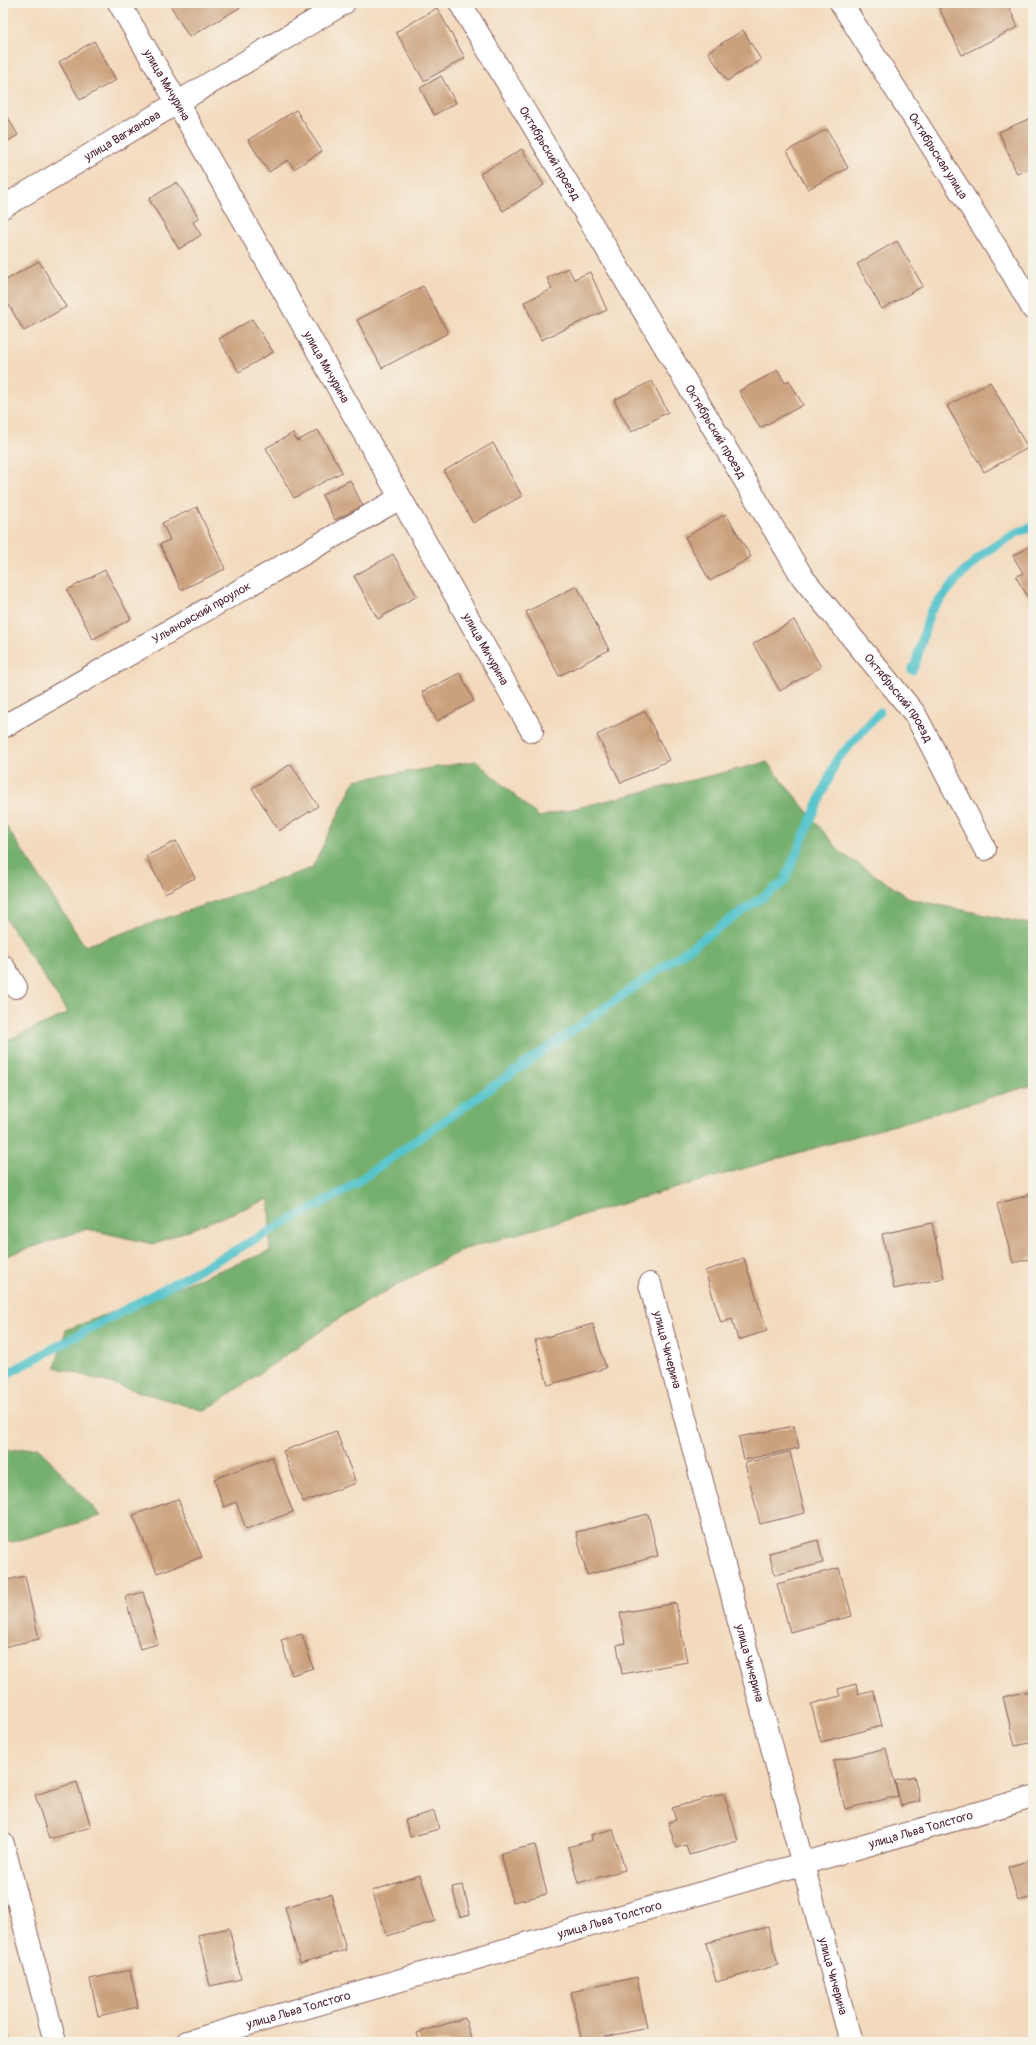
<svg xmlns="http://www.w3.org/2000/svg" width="1036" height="2045" viewBox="0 0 1036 2045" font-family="Pangolin,sans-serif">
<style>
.forest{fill:#76b06e;stroke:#60684c}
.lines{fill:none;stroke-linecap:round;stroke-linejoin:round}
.stream{stroke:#56c4cc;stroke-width:9}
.building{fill:#caa17d}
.minor-casing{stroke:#85605e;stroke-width:24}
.minor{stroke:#fff;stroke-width:22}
.labels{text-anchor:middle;stroke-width:3;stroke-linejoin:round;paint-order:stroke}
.street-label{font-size:12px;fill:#4a1f2b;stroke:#f7f3e8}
</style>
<rect width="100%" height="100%" fill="#f7f3e8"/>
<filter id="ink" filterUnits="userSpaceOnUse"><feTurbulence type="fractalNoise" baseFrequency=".025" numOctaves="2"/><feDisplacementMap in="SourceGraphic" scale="8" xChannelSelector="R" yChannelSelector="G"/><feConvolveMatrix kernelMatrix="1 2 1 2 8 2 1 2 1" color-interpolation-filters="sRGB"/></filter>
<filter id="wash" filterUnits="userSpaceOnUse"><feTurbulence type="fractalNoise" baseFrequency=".012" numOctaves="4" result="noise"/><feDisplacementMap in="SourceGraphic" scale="16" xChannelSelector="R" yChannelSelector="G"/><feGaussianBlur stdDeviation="0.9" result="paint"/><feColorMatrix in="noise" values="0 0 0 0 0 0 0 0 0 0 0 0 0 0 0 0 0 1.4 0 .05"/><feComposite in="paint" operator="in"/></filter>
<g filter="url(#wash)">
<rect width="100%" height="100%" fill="#f3dabd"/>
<g class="forest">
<polygon points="476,761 539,817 767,762 840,852 911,899 1033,925 1033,1085 462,1250 350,1311 205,1411 55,1367 66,1330 270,1251 269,1199 153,1244 87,1229 3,1257 3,1042 68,1013 3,915 3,827 6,826 85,946 312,868 355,780"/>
<polygon points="38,1447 101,1516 13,1542 3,1539 3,1451"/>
</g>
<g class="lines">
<g class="stream">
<polyline points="912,670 915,665 930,612 959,577 985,552 1018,532 1033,527"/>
<polyline points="3,1376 344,1191 784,882 837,759 880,712"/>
</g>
</g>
<g id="blocks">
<g class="building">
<polygon points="169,3 238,3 241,7 189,37"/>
<polygon points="949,3 1007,3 1018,27 962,55 939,8"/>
<polygon points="437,8 465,58 424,81 396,32"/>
<polygon points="743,30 761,60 727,81 708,52"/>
<polygon points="94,41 116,80 80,100 59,62"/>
<polygon points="441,76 456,103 434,115 420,88"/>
<polygon points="3,109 18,135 3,144"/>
<polygon points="296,110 322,151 294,169 288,160 269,172 248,140"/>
<polygon points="1033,117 1033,167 1017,174 999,132"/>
<polygon points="827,129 848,168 808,189 787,151"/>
<polygon points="522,149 544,185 503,211 480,174"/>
<polygon points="177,182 199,218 193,222 201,235 179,249 149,199"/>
<polygon points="897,241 923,286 882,309 857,264"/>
<polygon points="39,261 66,307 24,331 3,295 3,282"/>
<polygon points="568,268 574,279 590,272 607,310 541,340 524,302 552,289 547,278"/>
<polygon points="423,286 448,333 382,368 357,320"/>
<polygon points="252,319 273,352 239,372 219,339"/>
<polygon points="778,370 785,383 789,380 803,405 760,428 739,391"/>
<polygon points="652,381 668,412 631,432 614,400"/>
<polygon points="990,382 1028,448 984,472 947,406"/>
<polygon points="318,430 342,472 294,498 266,448 293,433 297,441"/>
<polygon points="493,443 522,496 473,523 444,471"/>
<polygon points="350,480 363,506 335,520 322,495"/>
<polygon points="197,507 225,569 181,590 160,544 170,540 162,523"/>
<polygon points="726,514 751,557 710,581 685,537"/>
<polygon points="1033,545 1033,606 1016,577 1023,573 1013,556"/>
<polygon points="393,554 417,596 378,619 354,576"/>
<polygon points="105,570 131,619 93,639 67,590"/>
<polygon points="577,586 609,650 559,676 526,612"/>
<polygon points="794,620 821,667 780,691 753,644"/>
<polygon points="460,673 474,701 437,721 422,692"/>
<polygon points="645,711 669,760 621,783 597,735"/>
<polygon points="291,764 318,806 279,831 252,788"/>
<polygon points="176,841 195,878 165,893 146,856"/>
<polygon points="1033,1194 1033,1258 1013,1263 997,1204"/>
<polygon points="932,1223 944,1278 894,1289 882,1234"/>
<polygon points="744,1258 767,1331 738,1340 732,1319 721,1323 705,1271"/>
<polygon points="593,1324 606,1368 548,1385 535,1340"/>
<polygon points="794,1426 799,1448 744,1460 739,1437"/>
<polygon points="336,1431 356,1483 303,1502 283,1451"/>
<polygon points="790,1452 805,1513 760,1524 745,1463"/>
<polygon points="272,1457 293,1512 246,1529 236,1502 224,1507 214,1479"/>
<polygon points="178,1499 202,1557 157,1573 133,1515"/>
<polygon points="648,1514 658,1556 587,1575 576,1532"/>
<polygon points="818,1540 823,1563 775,1575 769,1553"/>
<polygon points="839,1568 852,1616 790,1632 777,1584"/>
<polygon points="25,1576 39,1639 3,1647 3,1581"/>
<polygon points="143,1592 158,1644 140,1649 125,1597"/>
<polygon points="676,1603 687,1662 622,1674 617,1645 625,1643 620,1613"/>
<polygon points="302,1634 313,1668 292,1675 281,1640"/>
<polygon points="856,1684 858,1694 873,1690 882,1726 821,1742 811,1704 840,1696 838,1689"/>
<polygon points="1033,1690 1033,1742 1015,1746 1003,1697"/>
<polygon points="886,1748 898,1796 845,1809 833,1761"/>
<polygon points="914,1776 920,1801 901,1806 895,1781"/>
<polygon points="77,1782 91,1827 49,1839 35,1795"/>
<polygon points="724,1793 738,1841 689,1855 686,1845 676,1848 668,1822 676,1820 672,1808"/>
<polygon points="434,1811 439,1829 410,1837 405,1820"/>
<polygon points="613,1829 625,1870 578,1883 568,1847 592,1840 591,1835"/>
<polygon points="535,1845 547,1894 513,1902 501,1853"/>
<polygon points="1033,1859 1033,1897 1018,1901 1008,1867"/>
<polygon points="420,1875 435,1921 387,1936 372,1891"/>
<polygon points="463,1885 470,1914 460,1917 452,1887"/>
<polygon points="331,1894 346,1950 300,1963 285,1907"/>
<polygon points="768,1927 778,1965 716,1982 706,1943"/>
<polygon points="229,1928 241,1979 210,1986 198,1935"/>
<polygon points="130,1970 138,2007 98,2016 90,1979"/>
<polygon points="637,1977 647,2028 582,2042 571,1992"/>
<polygon points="465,2018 472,2042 420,2042 417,2033"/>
<polygon points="3,2025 4,2025 8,2042 3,2042"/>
</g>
</g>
</g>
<g filter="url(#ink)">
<use href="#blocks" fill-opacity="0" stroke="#85605e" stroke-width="1"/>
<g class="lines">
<defs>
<g id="minor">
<path id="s1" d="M119 3 177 102 532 731"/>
<path id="s2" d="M460 3 803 578 915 714 985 849"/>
<path id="s3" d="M841 3 1013 274 1033 309"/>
<path id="s4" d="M3 207 344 3"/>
<path id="s5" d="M3 727 400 498"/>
<polyline points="3,966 16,987"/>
<path id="s6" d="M650 1284 803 1865 851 2042"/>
<polyline points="3,1844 55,2042"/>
<path id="s7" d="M187 2042 1033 1797"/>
</g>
</defs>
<use href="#minor" class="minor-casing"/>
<use href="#minor" class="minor"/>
</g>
</g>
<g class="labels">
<g class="street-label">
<text dy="4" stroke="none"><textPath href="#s1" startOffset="95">улица Мичурина</textPath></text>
<text dy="4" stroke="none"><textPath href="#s4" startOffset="139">улица Вагжанова</textPath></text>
<text dy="4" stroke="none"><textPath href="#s2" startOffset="175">Октябрьский проезд</textPath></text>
<text dy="4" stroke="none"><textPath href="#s3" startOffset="181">Октябрьская улица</textPath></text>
<text dy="4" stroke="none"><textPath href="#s1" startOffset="419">улица Мичурина</textPath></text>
<text dy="4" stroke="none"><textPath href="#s2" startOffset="499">Октябрьский проезд</textPath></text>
<text dy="4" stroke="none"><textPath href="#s5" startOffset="229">Ульяновский проулок</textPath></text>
<text dy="4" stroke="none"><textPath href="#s1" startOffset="743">улица Мичурина</textPath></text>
<text dy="4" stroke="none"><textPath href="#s2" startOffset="823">Октябрьский проезд</textPath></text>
<text dy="4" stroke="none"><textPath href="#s6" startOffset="68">улица Чичерина</textPath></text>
<text dy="4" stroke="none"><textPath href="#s6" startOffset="392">улица Чичерина</textPath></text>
<text dy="4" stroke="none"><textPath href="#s7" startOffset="764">улица Льва Толстого</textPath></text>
<text dy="4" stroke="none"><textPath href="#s7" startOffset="440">улица Льва Толстого</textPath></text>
<text dy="4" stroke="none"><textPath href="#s6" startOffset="716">улица Чичерина</textPath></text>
<text dy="4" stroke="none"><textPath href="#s7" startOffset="116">улица Льва Толстого</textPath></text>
</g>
</g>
<rect width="1036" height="2045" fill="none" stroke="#f7f3e8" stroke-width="16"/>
</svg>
